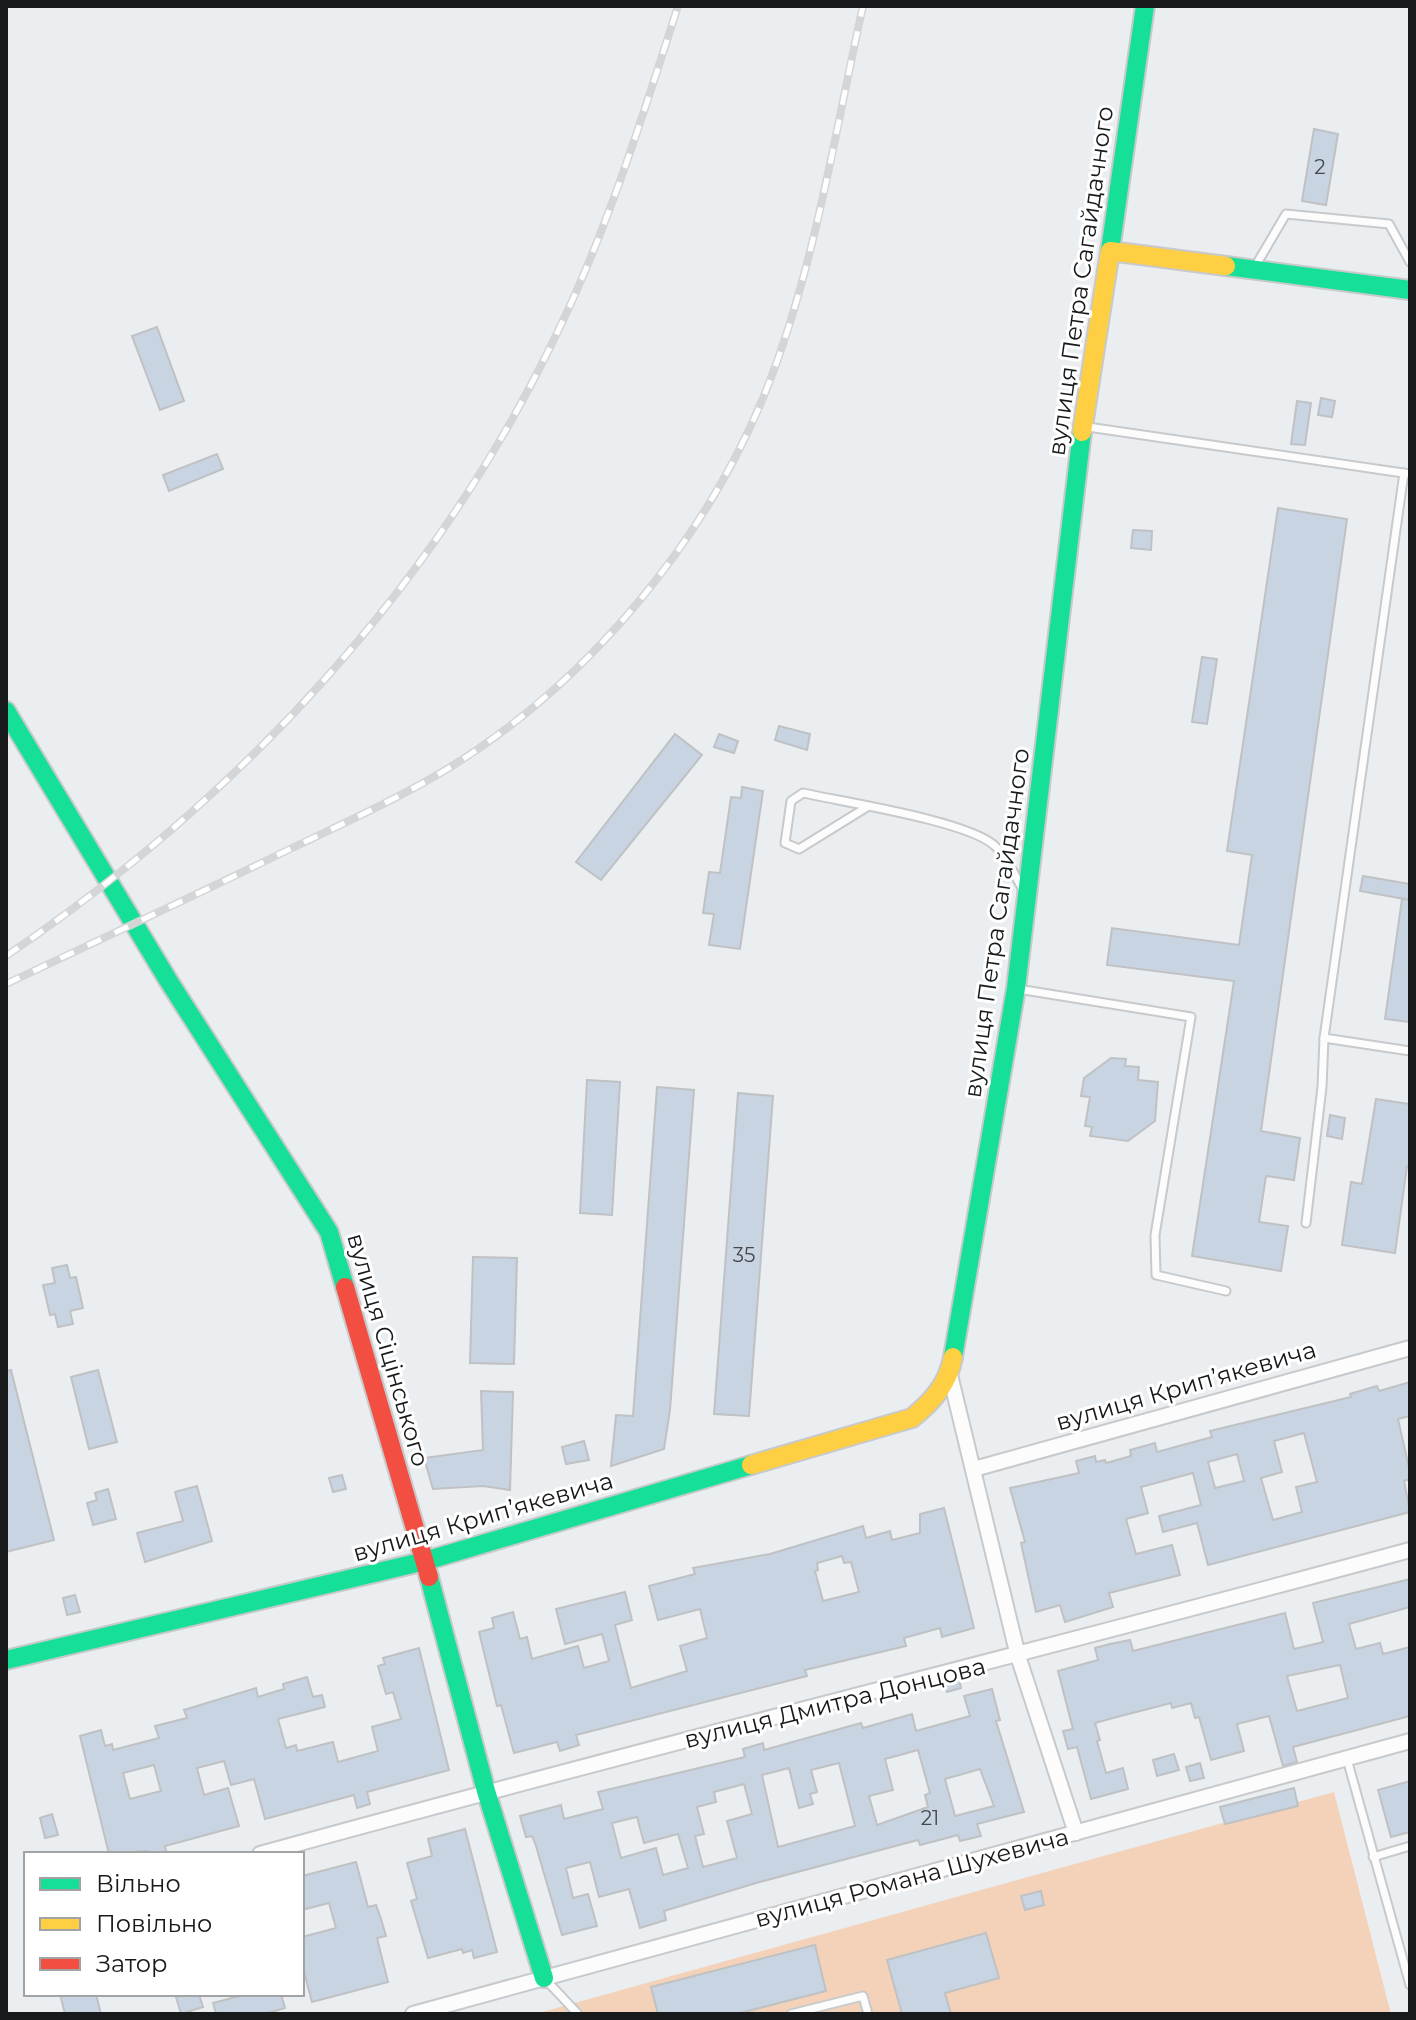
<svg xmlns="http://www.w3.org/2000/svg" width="1416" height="2020" viewBox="0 0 1416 2020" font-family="Montserrat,sans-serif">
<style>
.green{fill:#f4d2ba}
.building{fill:#c9d4e2;stroke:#bfc1c3;stroke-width:2;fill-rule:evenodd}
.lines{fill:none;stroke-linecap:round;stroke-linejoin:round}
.lane-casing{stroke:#c7c9cb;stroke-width:11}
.street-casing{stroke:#c7c9cb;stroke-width:18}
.fast-casing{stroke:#c7c9cb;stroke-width:22}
.slow-casing{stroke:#c7c9cb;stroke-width:22}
.jam-casing{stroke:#c7c9cb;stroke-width:22}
.lane{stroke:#fcfcfd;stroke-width:7}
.street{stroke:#fcfcfd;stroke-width:14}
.fast{stroke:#16e098;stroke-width:18}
.slow{stroke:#ffcf43;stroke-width:18}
.jam{stroke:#f24e42;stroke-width:18}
.rail-casing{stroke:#d4d5d6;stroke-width:8}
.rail{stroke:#fff;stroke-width:5;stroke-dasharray:15;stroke-linecap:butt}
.labels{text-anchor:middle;stroke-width:6;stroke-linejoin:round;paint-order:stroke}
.number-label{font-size:20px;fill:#44484d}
.street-label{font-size:24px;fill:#17191b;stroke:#fff}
</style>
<rect width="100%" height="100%" fill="#ebeef1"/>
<polygon class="green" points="1334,1792 1391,2014 535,2014"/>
<g class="building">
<polygon points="1314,129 1338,134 1326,205 1302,201"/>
<polygon points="157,327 184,401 160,410 132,336"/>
<polygon points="1321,398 1335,401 1332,417 1318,415"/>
<polygon points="1297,401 1311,403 1305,445 1291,444"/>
<polygon points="217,454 223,469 169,491 163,475"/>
<polygon points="1278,508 1347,519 1261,1131 1300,1138 1294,1180 1266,1176 1259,1222 1288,1226 1281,1271 1192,1256 1234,981 1107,965 1112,928 1239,945 1252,855 1227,851"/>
<polygon points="1133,530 1152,531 1151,550 1131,548"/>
<polygon points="1202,657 1217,659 1207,724 1192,722"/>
<polygon points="779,726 810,734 807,750 775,740"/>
<polygon points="675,734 702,755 601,880 576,862"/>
<polygon points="719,734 738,741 734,753 714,747"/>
<polygon points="742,787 763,791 740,949 709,945 714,914 703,913 709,872 720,873 731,797 741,798"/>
<polygon points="1363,876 1410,884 1410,900 1360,891"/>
<polygon points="1402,899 1410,900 1410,1022 1385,1019"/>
<polygon points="1111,1058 1126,1059 1125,1066 1139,1067 1138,1080 1158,1082 1155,1121 1128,1141 1090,1136 1092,1127 1085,1126 1090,1097 1081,1096 1084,1078"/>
<polygon points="587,1080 620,1082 612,1215 580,1213"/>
<polygon points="657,1087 694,1090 670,1410 664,1449 611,1466 616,1415 633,1416"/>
<polygon points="738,1093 773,1096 749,1416 714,1414"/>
<polygon points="1376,1099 1410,1104 1410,1167 1407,1166 1395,1253 1342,1245 1351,1182 1362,1184"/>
<polygon points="1330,1115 1345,1118 1342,1139 1327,1136"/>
<polygon points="473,1257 517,1258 514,1364 470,1363"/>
<polygon points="67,1265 70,1278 76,1277 83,1308 70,1311 73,1324 58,1327 55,1314 50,1315 43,1285 55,1283 52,1268"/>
<polygon points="11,1370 54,1540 6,1552 6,1371"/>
<polygon points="98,1370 117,1442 89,1449 71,1377"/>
<path d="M1410 1382V1416L1398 1419 1410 1472V1479L1404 1481 1410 1512 1208 1565 1197 1523 1163 1532 1159 1516 1201 1505 1193 1473 1141 1487 1148 1513 1126 1519 1136 1554 1172 1545 1180 1575 1109 1593 1113 1607 1065 1622 1060 1605 1036 1612 1021 1543 1025 1542 1010 1488 1079 1473 1076 1461 1095 1456 1096 1462 1105 1460 1106 1463 1131 1456 1130 1450 1155 1443 1157 1452 1212 1437 1210 1431 1351 1397 1350 1394 1377 1386 1379 1391ZM1304 1433 1317 1482 1296 1487 1302 1512 1273 1520 1261 1478 1282 1472 1274 1441ZM1237 1454 1244 1481 1215 1488 1208 1462Z"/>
<polygon points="481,1391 513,1392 510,1490 483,1486 433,1489 424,1458 483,1450"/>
<polygon points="584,1441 589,1460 566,1464 562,1447"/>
<polygon points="342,1475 346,1489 333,1492 329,1478"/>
<polygon points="197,1486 212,1541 145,1562 137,1533 183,1521 175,1492"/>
<polygon points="108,1489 116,1519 93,1525 87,1503 97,1500 95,1493"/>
<path d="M944 1508 974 1628 942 1637 940 1628 904 1638 906 1646 805 1670 807 1676 576 1735 579 1745 560 1751 557 1742 514 1753 501 1705 497 1706 479 1632 494 1628 492 1618 513 1612 520 1639 527 1637 532 1659 578 1646 584 1668 609 1661 602 1634 565 1644 556 1609 625 1592 632 1620 615 1625 631 1688 687 1671 680 1646 707 1638 700 1609 658 1620 649 1586 695 1574 693 1568 770 1554 863 1526 866 1538 890 1531 892 1540 920 1533V1514ZM842 1556 844 1563 851 1562 859 1592 823 1601 815 1571 818 1570 817 1563Z"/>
<path d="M1410 1579V1607L1349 1624 1356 1649 1380 1643 1383 1654 1410 1647V1716L1293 1747 1297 1762 1283 1766 1269 1716 1237 1724 1244 1751 1211 1760 1199 1717 1195 1718 1191 1703 1172 1708 1171 1703 1113 1718 1095 1723 1100 1740 1097 1741 1106 1773 1123 1768 1128 1789 1091 1799 1077 1747 1068 1749 1063 1731 1073 1729 1058 1671 1098 1660 1095 1648 1110 1644 1130 1640 1133 1651 1285 1613 1294 1649 1323 1642 1313 1603ZM1340 1665 1348 1698 1297 1711 1287 1676Z"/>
<polygon points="75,1595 80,1612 67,1615 63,1598"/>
<path d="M419 1648 449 1770 367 1792 370 1804 357 1808 354 1795 265 1819 254 1779 231 1785 224 1761 197 1768 204 1795 228 1788 239 1826 165 1846 167 1854H148L147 1851 109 1854 80 1736 101 1730 105 1746 112 1744 113 1750 159 1738 155 1726 187 1718 184 1710 256 1688 258 1697 284 1689 283 1684 307 1677 313 1697 322 1695 325 1707 278 1719 286 1748 296 1745 297 1751 333 1742 338 1762 378 1751 372 1727 401 1719 393 1692 386 1694 378 1666 385 1664 383 1658ZM154 1765 161 1791 130 1799 123 1773Z"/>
<polygon points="959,1679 961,1688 947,1692 945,1683"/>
<path d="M992 1689 1000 1720 996 1721 1024 1812 977 1824 981 1836 960 1841 958 1835 920 1845 918 1840 756 1883 664 1911 666 1920 640 1928 629 1889 599 1897 590 1862 566 1868 573 1898 588 1894 597 1926 562 1935 536 1846 532 1836 526 1837 520 1816 561 1805 564 1819 603 1809 598 1792 745 1757 743 1749 763 1743 764 1750 861 1723 863 1728 912 1714 916 1731 970 1716 964 1696ZM918 1750 930 1793 925 1795 928 1807 877 1825 869 1796 893 1790 885 1759ZM839 1763 855 1826 778 1847 762 1775 789 1768 799 1808 813 1804 810 1794 817 1792 811 1770ZM980 1769 994 1806 955 1816 945 1779ZM744 1784 752 1814 727 1821 737 1858 703 1867 695 1836 704 1834 697 1807 716 1802 714 1792ZM637 1817 644 1843 678 1834 688 1868 663 1875 656 1848 621 1858 612 1823Z"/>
<polygon points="1174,1754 1179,1770 1157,1776 1153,1760"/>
<polygon points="1200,1763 1204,1778 1190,1781 1186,1767"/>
<polygon points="1410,1781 1410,1832 1391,1837 1378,1790"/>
<polygon points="1294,1788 1298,1806 1225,1824 1220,1807"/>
<polygon points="52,1814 58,1835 45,1838 40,1818"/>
<polygon points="465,1829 497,1952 474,1958 472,1950 463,1953 462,1949 428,1958 411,1901 417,1899 407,1863 432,1856 428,1839"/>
<polygon points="356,1862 368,1907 376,1905 381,1919 386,1936 377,1938 388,1982 312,2002 302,1964 302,1937 336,1928 329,1903 302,1910 302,1876"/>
<polygon points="1041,1891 1044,1905 1025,1910 1021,1896"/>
<polygon points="986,1933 999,1978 945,1993 951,2014 902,2014 887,1960"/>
<polygon points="815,1945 826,1991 736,2014 658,2014 651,1987"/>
<polygon points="60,1994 96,1994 101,2014 65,2014"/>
<polygon points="188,1994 199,1994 203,2007 181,2014 176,1997"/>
<polygon points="247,1994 281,1994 285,2008 264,2014 216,2014 213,2003"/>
</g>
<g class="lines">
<defs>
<g id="lane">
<polyline points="1256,265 1286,214 1389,224 1410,262"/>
<polyline points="1088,427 1410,474"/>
<path d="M867 807 799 849 785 843 791 801 803 793C843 802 969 821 995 846 1007 857 1014 874 1022 888"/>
<polyline points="1018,989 1191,1017 1155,1235 1156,1275 1226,1291"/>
<polyline points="1324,1038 1410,1051"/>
<polyline points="1306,1223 1322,1087 1324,1038 1404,473"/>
<polyline points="1347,1759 1410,1985"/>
<polyline points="1373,1857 1410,1846"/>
<polyline points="546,1980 578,2014"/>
<polyline points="791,2014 863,1996 868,2014"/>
</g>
<g id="street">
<polyline points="950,1375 1018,1656 1076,1833"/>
<polyline points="974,1469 1410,1348"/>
<path d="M260 1854C642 1748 1027 1654 1410 1550"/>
<polyline points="413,2014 1410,1741"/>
</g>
<g id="fast">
<polyline points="1110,251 1145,6"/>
<polyline points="1226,266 1410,290"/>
<polyline points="6,711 168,980 329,1232 345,1287"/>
<polyline points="953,1357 1016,988 1082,432"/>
<polyline points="429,1577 486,1791 544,1978"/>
<polyline points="6,1660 425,1561 751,1465"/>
</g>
<g id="slow">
<polyline points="1082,432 1110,251 1226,266"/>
<path d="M751 1465 912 1418C933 1401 948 1384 953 1357"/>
</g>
<polyline id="jam" points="345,1287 429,1577"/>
</defs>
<use href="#lane" class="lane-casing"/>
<use href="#street" class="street-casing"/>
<use href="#fast" class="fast-casing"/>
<use href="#slow" class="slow-casing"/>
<use href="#jam" class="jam-casing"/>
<use href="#lane" class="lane"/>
<use href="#street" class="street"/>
<use href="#fast" class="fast"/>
<use href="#slow" class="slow"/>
<use href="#jam" class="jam"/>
<defs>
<g id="rail">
<path d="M6 956C241 797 437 586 559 329 609 225 643 115 678 6"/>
<path d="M6 984C101 939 196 895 290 849 344 823 400 798 452 766 587 682 702 545 763 398 814 274 834 136 863 6"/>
</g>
</defs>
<use href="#rail" class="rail-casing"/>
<use href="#rail" class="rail"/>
</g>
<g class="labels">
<g class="number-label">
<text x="1320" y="174">2</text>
<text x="744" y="1262">35</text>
<text x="930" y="1825">21</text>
</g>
<g class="street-label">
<text transform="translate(1081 281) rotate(-82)" y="8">вулиця Петра Сагайдачного</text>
<text transform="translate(997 923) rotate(-82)" y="8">вулиця Петра Сагайдачного</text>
<text transform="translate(388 1350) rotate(74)" y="8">вулиця Сіцінського</text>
<text transform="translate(1186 1386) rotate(-16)" y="8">вулиця Крипʼякевича</text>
<text transform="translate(483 1517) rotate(-16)" y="8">вулиця Крипʼякевича</text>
<text transform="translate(835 1703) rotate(-14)" y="8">вулиця Дмитра Донцова</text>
<text transform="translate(912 1878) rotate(-15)" y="8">вулиця Романа Шухевича</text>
</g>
</g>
<rect width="1416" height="2020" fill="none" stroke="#17191b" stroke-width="16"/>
<rect x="24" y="1852" width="280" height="144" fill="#ffffff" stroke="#a2a3a4" stroke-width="2"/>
<rect x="40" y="1878" width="40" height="12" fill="#16e098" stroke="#a2a3a4" stroke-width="2"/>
<text x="96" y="1892" font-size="24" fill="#17191b">Вільно</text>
<rect x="40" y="1918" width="40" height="12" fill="#ffcf43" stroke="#a2a3a4" stroke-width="2"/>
<text x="96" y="1932" font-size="24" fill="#17191b">Повільно</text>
<rect x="40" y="1958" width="40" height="12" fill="#f24e42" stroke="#a2a3a4" stroke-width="2"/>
<text x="96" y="1972" font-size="24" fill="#17191b">Затор</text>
</svg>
